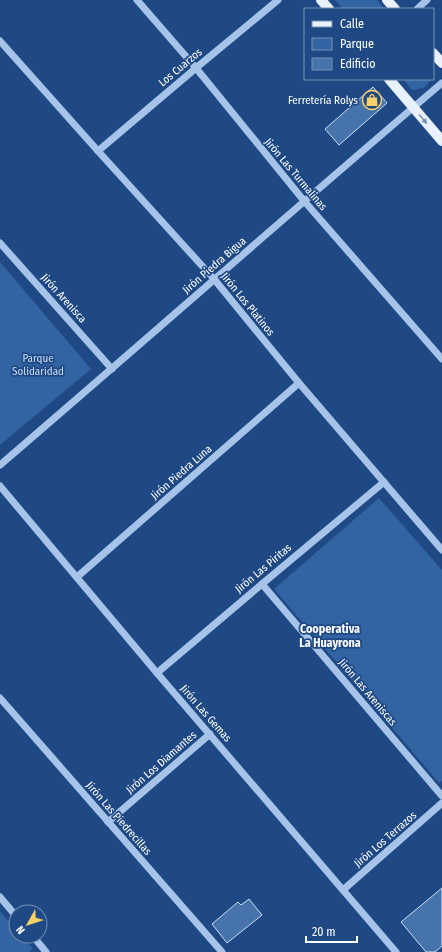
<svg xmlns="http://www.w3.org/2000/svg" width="442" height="952" viewBox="0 0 442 952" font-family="'Fira Sans Condensed',sans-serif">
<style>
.green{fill:#3263a2}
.building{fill:#4773ad;stroke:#cbdef7}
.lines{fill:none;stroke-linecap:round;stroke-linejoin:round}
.minor{stroke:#a6c4ea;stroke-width:7}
.major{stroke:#eaf1fe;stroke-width:10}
.oneway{fill:#7a95bb}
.labels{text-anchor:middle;stroke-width:3.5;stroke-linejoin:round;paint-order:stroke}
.street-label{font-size:11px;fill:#fff;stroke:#1f4984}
.poi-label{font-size:11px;fill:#fff;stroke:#1f4984;text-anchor:end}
.park-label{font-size:11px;fill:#cbdef7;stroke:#1f4984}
.neighbourhood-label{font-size:12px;font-weight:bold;fill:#fff;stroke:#1f4984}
</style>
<rect width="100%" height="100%" fill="#1f4984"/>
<g class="green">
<polygon points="335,0 377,0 385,9 343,9"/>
<polygon points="403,79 432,79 424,88 412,90"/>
<polygon points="0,262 91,369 0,445"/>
<polygon points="379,498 442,570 442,781 439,783 274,589"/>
<polygon points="0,911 16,930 16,936 21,936 33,949 29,952 0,952"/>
</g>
<g class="building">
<polygon points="373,87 387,103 339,145 325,129"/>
<polygon points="442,888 442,946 435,952 426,952 401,922"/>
<polygon points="249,899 262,915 227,943 212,924 238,902 241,905"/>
</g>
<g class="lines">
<g class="minor">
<polyline points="137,0 196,68 305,202 442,359"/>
<polyline points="417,9 427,0"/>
<polyline points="0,41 98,151 214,279 299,383 442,550"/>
<polyline points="98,151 196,68 278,0"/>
<polyline points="0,243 112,369"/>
<path d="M0 465C148 338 294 209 442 83"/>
<polyline points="0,486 157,673 396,952"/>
<polyline points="77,577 299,383"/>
<polyline points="262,584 442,796"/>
<polyline points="157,673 262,584 384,482"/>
<polyline points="0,698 222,952"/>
<polyline points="108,822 210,734"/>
<polyline points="343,890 442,803"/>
<polyline points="0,897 16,916"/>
<polyline points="33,936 46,952"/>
</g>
<g class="major">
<polyline points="321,0 329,9"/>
<polyline points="387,0 395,9"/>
<polyline points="433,53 442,63"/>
<polyline points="389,79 442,141"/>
</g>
</g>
<defs><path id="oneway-solid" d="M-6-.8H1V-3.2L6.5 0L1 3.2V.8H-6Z"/></defs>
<use class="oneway" href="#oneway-solid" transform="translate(423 119) rotate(49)"/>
<defs>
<symbol id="shop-ring" viewBox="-11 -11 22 22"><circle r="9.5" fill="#1f4984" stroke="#f8d066" stroke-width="1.5"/><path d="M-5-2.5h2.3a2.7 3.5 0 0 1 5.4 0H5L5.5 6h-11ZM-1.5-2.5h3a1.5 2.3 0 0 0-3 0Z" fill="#f8d066"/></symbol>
</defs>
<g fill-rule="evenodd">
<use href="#shop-ring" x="361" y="89" width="22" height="22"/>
</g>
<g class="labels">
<g class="street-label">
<text transform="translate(180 67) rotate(-40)" y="4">Los Cuarzos</text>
<text transform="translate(296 174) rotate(50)" y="4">Jirón Las Turmalinas</text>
<text transform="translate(214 265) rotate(-41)" y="4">Jirón Piedra Bigua</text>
<text transform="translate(64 298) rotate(48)" y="4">Jirón Arenisca</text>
<text transform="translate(248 304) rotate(51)" y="4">Jirón Los Platinos</text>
<text transform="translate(181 472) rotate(-41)" y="4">Jirón Piedra Luna</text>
<text transform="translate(263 568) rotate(-40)" y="4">Jirón Las Piritas</text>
<text transform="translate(368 692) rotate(50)" y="4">Jirón Las Areniscas</text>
<text transform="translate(206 713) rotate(49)" y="4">Jirón Las Gemas</text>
<text transform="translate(161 762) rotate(-41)" y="4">Jirón Los Diamantes</text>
<text transform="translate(119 818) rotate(49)" y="4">Jirón Las Piedrecillas</text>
<text transform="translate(385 839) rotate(-41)" y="4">Jirón Los Terrazos</text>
</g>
<g class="poi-label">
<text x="358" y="104">Ferretería Rolys</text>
</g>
<g class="park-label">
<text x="38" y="362">Parque<tspan x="38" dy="13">Solidaridad</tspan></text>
</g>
<g class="neighbourhood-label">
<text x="330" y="633">Cooperativa<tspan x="330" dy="14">La Huayrona</tspan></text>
</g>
</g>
<rect x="304" y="8" width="130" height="72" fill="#1f4984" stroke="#7992b5"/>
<rect x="312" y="21" width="20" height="6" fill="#eaf1fe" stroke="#7992b5"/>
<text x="340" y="28" font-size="12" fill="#ffffff">Calle</text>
<rect x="312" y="38" width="20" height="12" fill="#3263a2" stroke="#7992b5"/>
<text x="340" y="48" font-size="12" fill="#ffffff">Parque</text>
<rect x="312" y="58" width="20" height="12" fill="#4773ad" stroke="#7992b5"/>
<text x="340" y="68" font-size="12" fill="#ffffff">Edificio</text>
<g transform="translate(28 924) rotate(231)"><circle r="19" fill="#1f4984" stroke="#7992b5"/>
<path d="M0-3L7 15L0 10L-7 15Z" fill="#f8d066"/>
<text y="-6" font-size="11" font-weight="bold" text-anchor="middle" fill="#ffffff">N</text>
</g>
<path d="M306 936v6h51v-6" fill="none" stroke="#ffffff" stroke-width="2"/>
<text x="312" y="936" font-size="12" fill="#ffffff" stroke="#1f4984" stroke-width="3" paint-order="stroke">20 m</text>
</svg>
